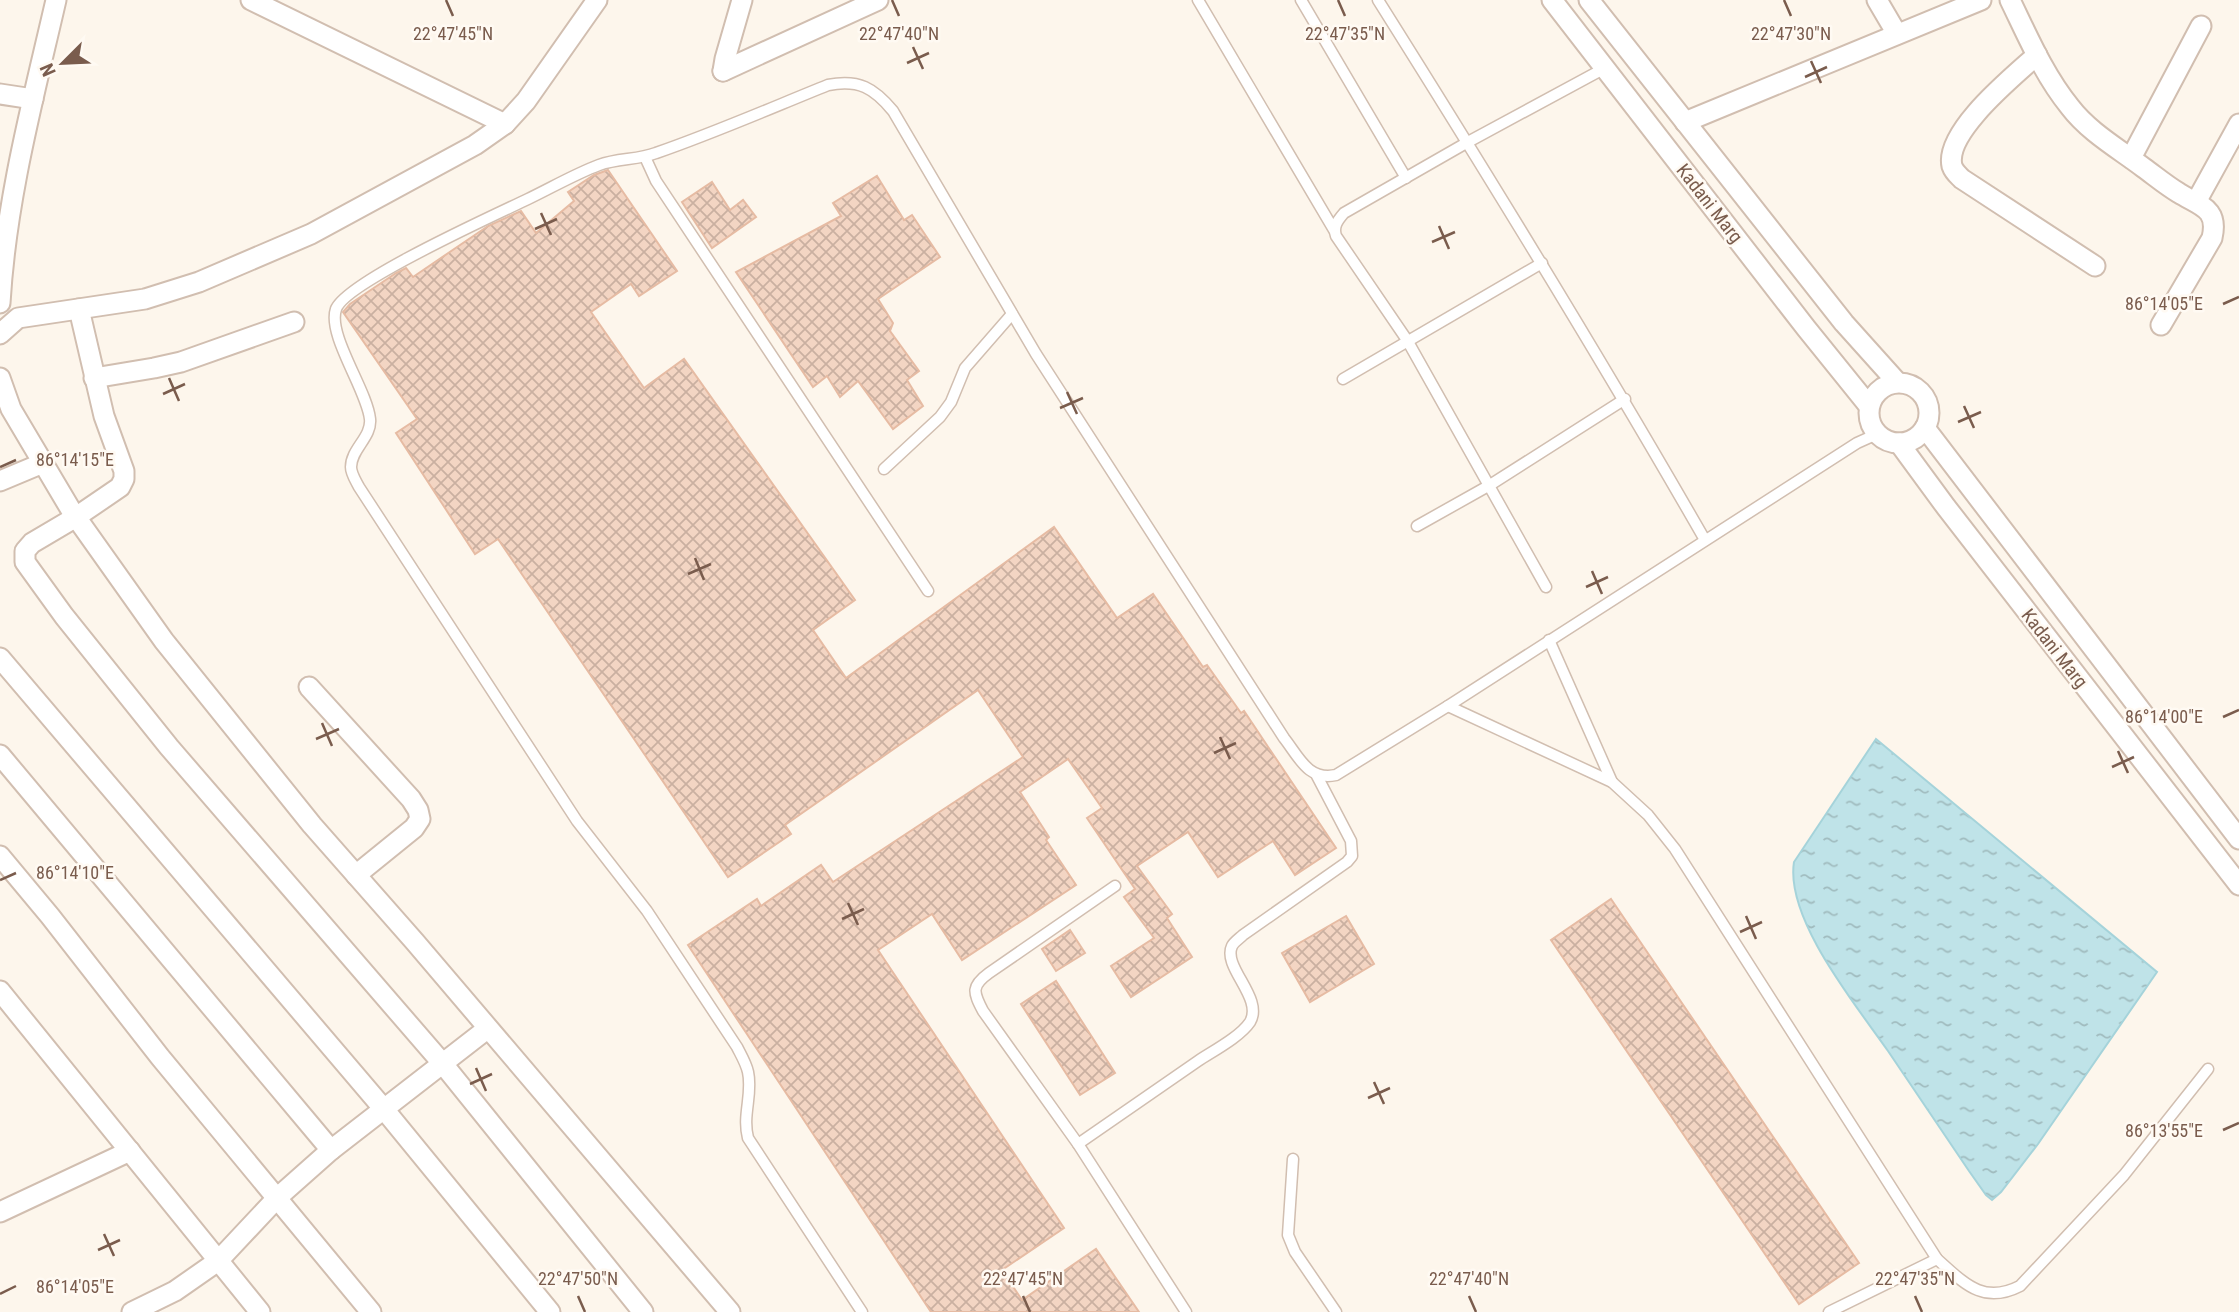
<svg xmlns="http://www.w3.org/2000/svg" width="2239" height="1312" viewBox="0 0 2239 1312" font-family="'Roboto Condensed',sans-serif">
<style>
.water{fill:url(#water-ripples);stroke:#a5d3da;stroke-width:2}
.building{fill:url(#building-cross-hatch);stroke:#e6bba3;stroke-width:2}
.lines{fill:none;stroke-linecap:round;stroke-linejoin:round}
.service-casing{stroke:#d1beb0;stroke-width:13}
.minor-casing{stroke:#d1beb0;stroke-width:23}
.service{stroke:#fff;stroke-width:10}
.minor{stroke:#fff;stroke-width:19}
.ticks{fill:none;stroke:#7a5c4d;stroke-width:2.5}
.labels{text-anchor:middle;stroke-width:5;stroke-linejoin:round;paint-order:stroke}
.street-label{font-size:19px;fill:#7a5c4d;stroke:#fffaf3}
.ticks-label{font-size:18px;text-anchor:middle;fill:#7a5c4d;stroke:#fffaf3;stroke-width:5;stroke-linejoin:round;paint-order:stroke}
</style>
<defs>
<pattern id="water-ripples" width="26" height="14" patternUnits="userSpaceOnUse" patternTransform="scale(1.75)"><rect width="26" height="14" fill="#bfe3e8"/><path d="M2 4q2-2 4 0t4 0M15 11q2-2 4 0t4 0" fill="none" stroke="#a0bbbe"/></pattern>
<pattern id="building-cross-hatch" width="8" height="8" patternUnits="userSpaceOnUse" patternTransform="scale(1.75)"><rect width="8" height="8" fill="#f3d5c3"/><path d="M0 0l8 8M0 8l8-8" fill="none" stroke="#cab0a1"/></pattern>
</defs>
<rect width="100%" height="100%" fill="#fdf6ec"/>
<path class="water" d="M1876 739 2157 972 2038 1144 2001 1192 1992 1200 1986 1195 1969 1171C1942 1131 1915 1091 1888 1051 1856 1005 1785 919 1794 862Z"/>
<g class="building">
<polygon points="608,170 677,271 639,296 631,284 591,312 644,388 684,359 855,600 813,630 846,678 1054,527 1117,618 1153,594 1203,667 1207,665 1241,713 1244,711 1336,848 1295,875 1273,841 1218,877 1188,832 1137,866 1172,914 1167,918 1192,957 1131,997 1111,966 1154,938 1124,897 1135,889 1087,818 1102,808 1068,759 1020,792 1049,837 1046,840 1076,885 962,960 932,914 878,950 1064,1228 1002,1270 1022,1300 1096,1249 1139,1312 931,1312 688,945 757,899 761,906 821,865 833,882 1023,757 978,690 785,825 791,834 728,877 498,539 475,554 396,433 417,419 343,312 350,304 396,273 406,268 413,277 488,226 521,211 536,233 574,201 568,192 594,175"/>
<polygon points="877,176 904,220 912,215 940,257 878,299 893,323 890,331 919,371 907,380 923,406 893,429 858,381 840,397 827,376 813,387 736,272 841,216 833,203"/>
<polygon points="712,182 730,210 743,200 756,217 712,248 682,202"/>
<polygon points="1611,899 1859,1263 1799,1304 1551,940"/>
<polygon points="1346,916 1374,964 1310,1002 1282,953"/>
<polygon points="1070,930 1085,953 1056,971 1042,949"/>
<polygon points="1056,981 1115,1073 1080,1095 1021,1004"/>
</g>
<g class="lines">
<defs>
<g id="service">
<polyline points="1198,0 1334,230"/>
<polyline points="1301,0 1406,178"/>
<path d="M1378 0C1490 178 1600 357 1705 540"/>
<polyline points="645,157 656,181 928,591"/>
<polyline points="1343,379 1542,263"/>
<polyline points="884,469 940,417 951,402 965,368 1012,314"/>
<polyline points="1417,526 1490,485 1625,399"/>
<path d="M1546 587 1407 340 1336 236C1333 227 1337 221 1344 213L1468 142 1605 68"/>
<polyline points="1549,640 1612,782"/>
<path d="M1448 706 1612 782 1648 815 1675 849 1937 1259C1964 1283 1983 1305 2020 1286L2124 1175 2208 1069"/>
<path d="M1115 886 989 973C971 986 973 992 983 1011L1078 1144 1186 1312"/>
<path d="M1078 1144C1118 1116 1158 1089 1198 1061 1213 1051 1240 1037 1250 1022 1264 998 1222 967 1232 946 1234 942 1240 938 1243 935L1347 862 1352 856 1351 841 1317 776"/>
<polyline points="1293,1159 1288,1235 1295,1252 1336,1312"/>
<path d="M862 1312 748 1138C742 1115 753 1094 748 1072 746 1063 741 1055 737 1047L647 911 577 821 359 487C356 481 351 474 351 467 351 449 372 437 370 419 367 390 327 335 336 309 346 282 495 215 528 199 551 188 575 174 599 165 618 158 638 160 656 153 714 133 771 108 828 85 859 79 874 88 893 111L1036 354 1284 738C1299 757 1308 781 1336 775L1448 706 1857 443 1877 434"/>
<polyline points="1829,1312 1937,1259"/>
</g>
<g id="minor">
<polyline points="251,0 505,124"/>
<polyline points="1552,0 1806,328 1869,406"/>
<polyline points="1589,0 1844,323 1897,382"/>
<polyline points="1877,0 1897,34"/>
<path d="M2010 0C2028 37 2044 75 2070 107 2089 132 2119 149 2144 168 2155 176 2167 186 2179 193 2200 206 2219 208 2212 238L2161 325"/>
<path d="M2037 55C2014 76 1944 132 1952 166 1954 172 1958 175 1962 179L2095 266"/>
<polyline points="723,71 878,0"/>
<polyline points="723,71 725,59 742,0"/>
<polyline points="0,94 33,99"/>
<polyline points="1685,122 1981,0"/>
<polyline points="2131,158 2201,26"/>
<polyline points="2196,202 2239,124"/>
<path d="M0 303C6 200 33 100 56 0"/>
<polyline points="79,309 104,416 124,471 124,479 120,487 76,517 32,543 25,551 25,562 64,616 169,747 443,1064 643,1312"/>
<polyline points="0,334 18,318 145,299 199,282 311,234 475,145 505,124 526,101 597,0"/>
<polyline points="0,378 11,409 71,510 164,641 312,825 415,942 730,1312"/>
<polyline points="94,378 154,368 181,362 294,322"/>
<circle cx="1899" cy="413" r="30"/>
<polyline points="1925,428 2239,839"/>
<polyline points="1899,443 1946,507 2239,885"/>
<polyline points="0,481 43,463"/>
<polyline points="0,658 383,1108 550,1312"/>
<polyline points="309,687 411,799 418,810 420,819 414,828 356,875"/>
<polyline points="0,755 331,1150"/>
<polyline points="0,856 50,916 160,1057 371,1312"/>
<polyline points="0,991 260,1312"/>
<polyline points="0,1212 130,1151"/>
<polyline points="132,1312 175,1291 218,1261 278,1197 331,1150 487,1029"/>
</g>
</defs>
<use href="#service" class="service-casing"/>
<use href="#minor" class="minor-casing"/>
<use href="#service" class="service"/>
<use href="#minor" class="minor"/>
</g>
<path class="ticks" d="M446 0 453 16M892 0 899 16M1338 0 1345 16M1784 0 1791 16M913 47 923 69M1811 61 1821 83M907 63 929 53M1805 77 1827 67M541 213 551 235M1439 226 1449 249M535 229 557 219M1432 242 1455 232M2223 304 2239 297M169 378 179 401M1067 392 1077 414M163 394 185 384M1964 406 1974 428M1060 408 1083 398M1958 422 1981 412M0 467 16 460M695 558 704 580M1592 571 1602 594M688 574 711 564M1586 587 1608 577M2223 717 2239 710M322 723 332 746M1220 737 1230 759M316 739 339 729M2118 751 2128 773M1214 753 1236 743M2112 767 2134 757M0 880 16 873M848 903 858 925M1746 916 1756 939M842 919 864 909M1740 932 1762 922M476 1068 486 1091M1374 1082 1384 1104M470 1084 492 1074M1368 1098 1390 1088M2223 1130 2239 1123M104 1234 114 1256M98 1250 120 1240M0 1294 16 1286M578 1296 585 1312M1023 1296 1030 1312M1469 1296 1476 1312M1915 1296 1922 1312"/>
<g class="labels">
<g class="street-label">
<text transform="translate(1710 203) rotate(52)" y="7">Kadani Marg</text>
<text transform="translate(2055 648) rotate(52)" y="7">Kadani Marg</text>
</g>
</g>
<g class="ticks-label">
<text x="1791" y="40">22°47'30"N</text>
<text x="453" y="40">22°47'45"N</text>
<text x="899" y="40">22°47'40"N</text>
<text x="1345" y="40">22°47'35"N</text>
<text x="2164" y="310">86°14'05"E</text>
<text x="75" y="466">86°14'15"E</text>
<text x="2164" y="723">86°14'00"E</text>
<text x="75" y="879">86°14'10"E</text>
<text x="2164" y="1137">86°13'55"E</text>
<text x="578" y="1285">22°47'50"N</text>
<text x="1023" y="1285">22°47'45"N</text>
<text x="1469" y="1285">22°47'40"N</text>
<text x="1915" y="1285">22°47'35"N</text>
<text x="75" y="1293">86°14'05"E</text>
</g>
<g transform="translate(63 63) rotate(246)" stroke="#fffaf3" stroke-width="5" paint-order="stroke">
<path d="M0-5L12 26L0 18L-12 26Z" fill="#7a5c4d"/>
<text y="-10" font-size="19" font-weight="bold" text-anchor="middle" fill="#7a5c4d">N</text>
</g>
</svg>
